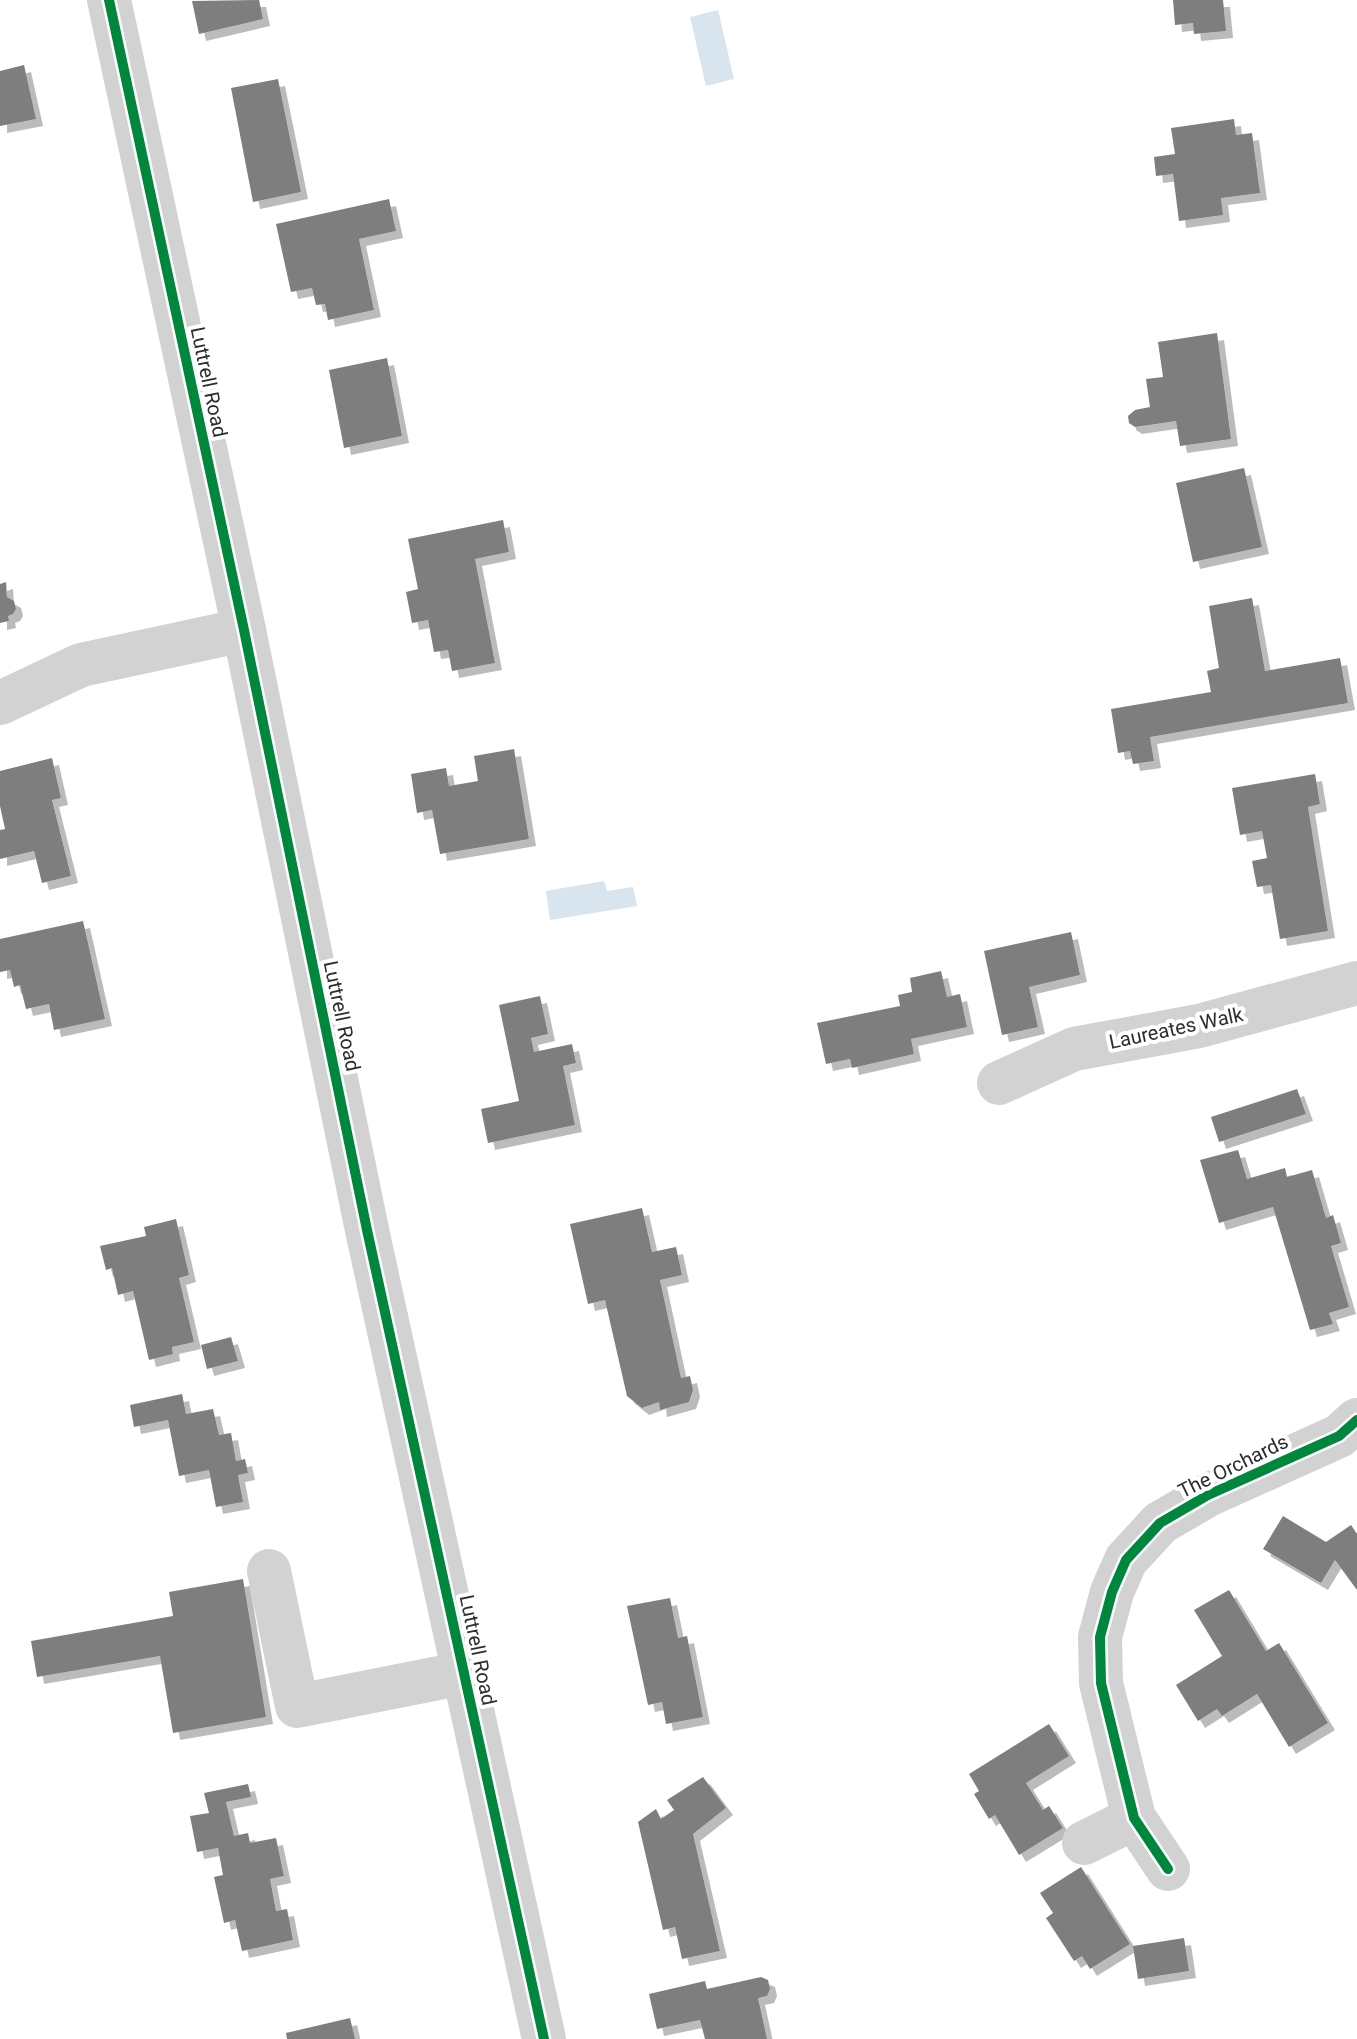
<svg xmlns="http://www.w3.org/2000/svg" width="1357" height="2039" viewBox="0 0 1357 2039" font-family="Roboto,sans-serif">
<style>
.water{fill:#d8e5ef}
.building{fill:#7e7e7e;filter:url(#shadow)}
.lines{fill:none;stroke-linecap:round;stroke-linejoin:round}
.minor{stroke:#d2d2d2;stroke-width:44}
.cycleway-casing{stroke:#fff;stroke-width:15}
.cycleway{stroke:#00873e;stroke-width:10}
.labels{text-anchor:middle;stroke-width:8;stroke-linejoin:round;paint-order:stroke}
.street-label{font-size:20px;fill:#2d2d2d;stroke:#fff}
</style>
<defs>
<filter id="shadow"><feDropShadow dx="7" dy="7" stdDeviation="0" flood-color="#0004"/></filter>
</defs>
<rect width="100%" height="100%" fill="#fff"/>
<g class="water">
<polygon points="718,10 734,79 706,86 690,17"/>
<polygon points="604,881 607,891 633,887 637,906 550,920 546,891"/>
</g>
<g class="building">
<polygon points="259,0 263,19 199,34 192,1"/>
<polygon points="1173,0 1223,0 1226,31 1194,34 1193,23 1175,25"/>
<polygon points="24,65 36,119 0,126 0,71"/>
<polygon points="278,79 301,192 253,202 231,88"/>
<polygon points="1234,119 1236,135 1252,133 1260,193 1221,198 1223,215 1179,221 1173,174 1156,176 1154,157 1175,154 1171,128"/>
<polygon points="389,199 396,231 359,239 374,310 328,320 325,304 316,305 312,288 291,292 276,224"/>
<polygon points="1217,333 1231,439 1180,446 1176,421 1135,427 1129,423 1128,416 1135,410 1150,407 1146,379 1163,377 1158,342"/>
<polygon points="387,358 402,436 344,448 329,370"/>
<polygon points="1244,468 1262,547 1193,562 1176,483"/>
<polygon points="503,520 509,552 475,559 495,663 452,671 448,650 434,652 428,620 412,623 406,592 418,589 408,539"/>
<polygon points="6,582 7,597 14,601 16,609 13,614 8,616 9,621 0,623 0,584"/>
<polygon points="1252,598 1265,671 1340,658 1348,703 1150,737 1154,761 1133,764 1130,751 1118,753 1111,709 1211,692 1207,671 1219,668 1209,606"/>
<polygon points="514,749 529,839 440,854 432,810 417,813 411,774 446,768 449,786 478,781 474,756"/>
<polygon points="52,758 61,798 52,800 71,876 42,883 34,851 0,859 0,830 5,829 0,806 0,771"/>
<polygon points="1315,774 1320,804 1308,807 1328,931 1280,939 1271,885 1257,887 1252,861 1267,858 1262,831 1240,835 1232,788"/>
<polygon points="83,921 105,1019 54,1030 49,1004 26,1009 20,985 14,987 10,970 0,972 0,939"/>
<polygon points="1071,932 1080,975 1029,987 1038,1027 1002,1035 984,951"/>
<polygon points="941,971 947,997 960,994 967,1027 911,1039 914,1054 852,1068 850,1059 826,1064 817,1023 900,1006 898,995 912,992 910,978"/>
<polygon points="540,996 548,1034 531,1038 534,1052 572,1044 576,1063 563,1066 575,1125 488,1143 481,1109 519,1101 499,1005"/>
<polygon points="1297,1089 1306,1114 1219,1142 1211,1117"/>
<polygon points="1238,1150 1247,1179 1285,1168 1287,1177 1312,1170 1326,1218 1333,1215 1341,1243 1331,1246 1349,1307 1329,1313 1333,1324 1310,1330 1273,1207 1219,1223 1200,1160"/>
<polygon points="642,1208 652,1252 676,1247 682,1275 660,1280 681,1378 690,1376 693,1390 689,1402 660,1410 659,1402 642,1408 627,1396 605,1300 588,1304 570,1224"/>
<polygon points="176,1219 189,1275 179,1278 194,1342 172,1347 173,1354 149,1360 133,1291 118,1295 112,1268 106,1270 100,1246 146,1236 144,1227"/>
<polygon points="231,1337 238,1361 207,1369 201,1345"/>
<polygon points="182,1394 186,1414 213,1409 219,1435 231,1433 236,1461 245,1459 248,1473 238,1475 243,1502 216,1507 209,1470 179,1476 168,1420 134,1427 130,1405"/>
<polygon points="1283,1516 1326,1542 1351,1525 1357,1534 1357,1590 1335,1560 1321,1583 1263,1549"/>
<polygon points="243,1579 266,1717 173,1733 160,1656 37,1677 31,1641 173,1616 169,1592"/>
<polygon points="1229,1590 1266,1651 1279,1643 1328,1723 1289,1747 1257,1694 1222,1716 1217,1709 1198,1721 1176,1685 1222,1656 1194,1610"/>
<polygon points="670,1598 678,1638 687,1636 703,1717 666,1724 662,1702 648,1705 627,1606"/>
<polygon points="1049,1724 1069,1756 1026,1783 1043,1810 1049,1806 1063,1828 1019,1855 995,1815 989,1819 974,1794 979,1791 969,1774"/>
<polygon points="703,1777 726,1808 693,1834 720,1951 682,1959 675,1927 663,1930 638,1822 656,1809 661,1819 674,1810 667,1800"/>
<polygon points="248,1784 251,1797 226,1802 234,1836 248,1833 250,1843 276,1838 284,1876 270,1879 276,1911 287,1909 293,1940 242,1951 235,1920 224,1923 214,1877 223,1875 218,1848 197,1852 190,1816 209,1813 204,1793"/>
<polygon points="1081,1867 1130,1944 1090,1969 1082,1956 1074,1961 1046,1918 1053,1913 1040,1893"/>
<polygon points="1184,1938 1189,1971 1138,1979 1133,1946"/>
<polygon points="761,1977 768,1980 770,1989 767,1996 758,1998 767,2039 705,2039 700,2020 657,2029 649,1994 705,1981 707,1989"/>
<polygon points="350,2018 355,2039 287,2039 286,2033"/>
</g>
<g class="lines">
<g class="minor">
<polyline points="109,0 244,630 367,1230 544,2039"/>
<polyline points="0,703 81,665 244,630"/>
<polyline points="999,1083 1074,1049 1199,1026 1357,983"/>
<polyline points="269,1571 297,1706 464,1673"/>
<polyline points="1084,1843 1134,1818"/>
<polyline points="1168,1869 1134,1818 1101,1683 1100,1637 1112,1592 1126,1560 1160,1523 1208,1495 1339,1436 1357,1420"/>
</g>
<defs>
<g id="cycleway">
<polyline points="109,0 244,630 367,1230 544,2039"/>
<polyline points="1168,1869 1134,1818 1101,1683 1100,1637 1112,1592 1126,1560 1160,1523 1208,1495 1339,1436 1357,1420"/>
</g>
</defs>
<use href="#cycleway" class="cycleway-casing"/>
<use href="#cycleway" class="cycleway"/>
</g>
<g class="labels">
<g class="street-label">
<text transform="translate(209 382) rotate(78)" y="7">Luttrell Road</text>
<text transform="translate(342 1016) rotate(78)" y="7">Luttrell Road</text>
<text transform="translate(1176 1028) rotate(-12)" y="7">Laureates Walk</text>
<text transform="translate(1233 1466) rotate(-26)" y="7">The Orchards</text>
<text transform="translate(478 1650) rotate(78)" y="7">Luttrell Road</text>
</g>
</g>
</svg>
